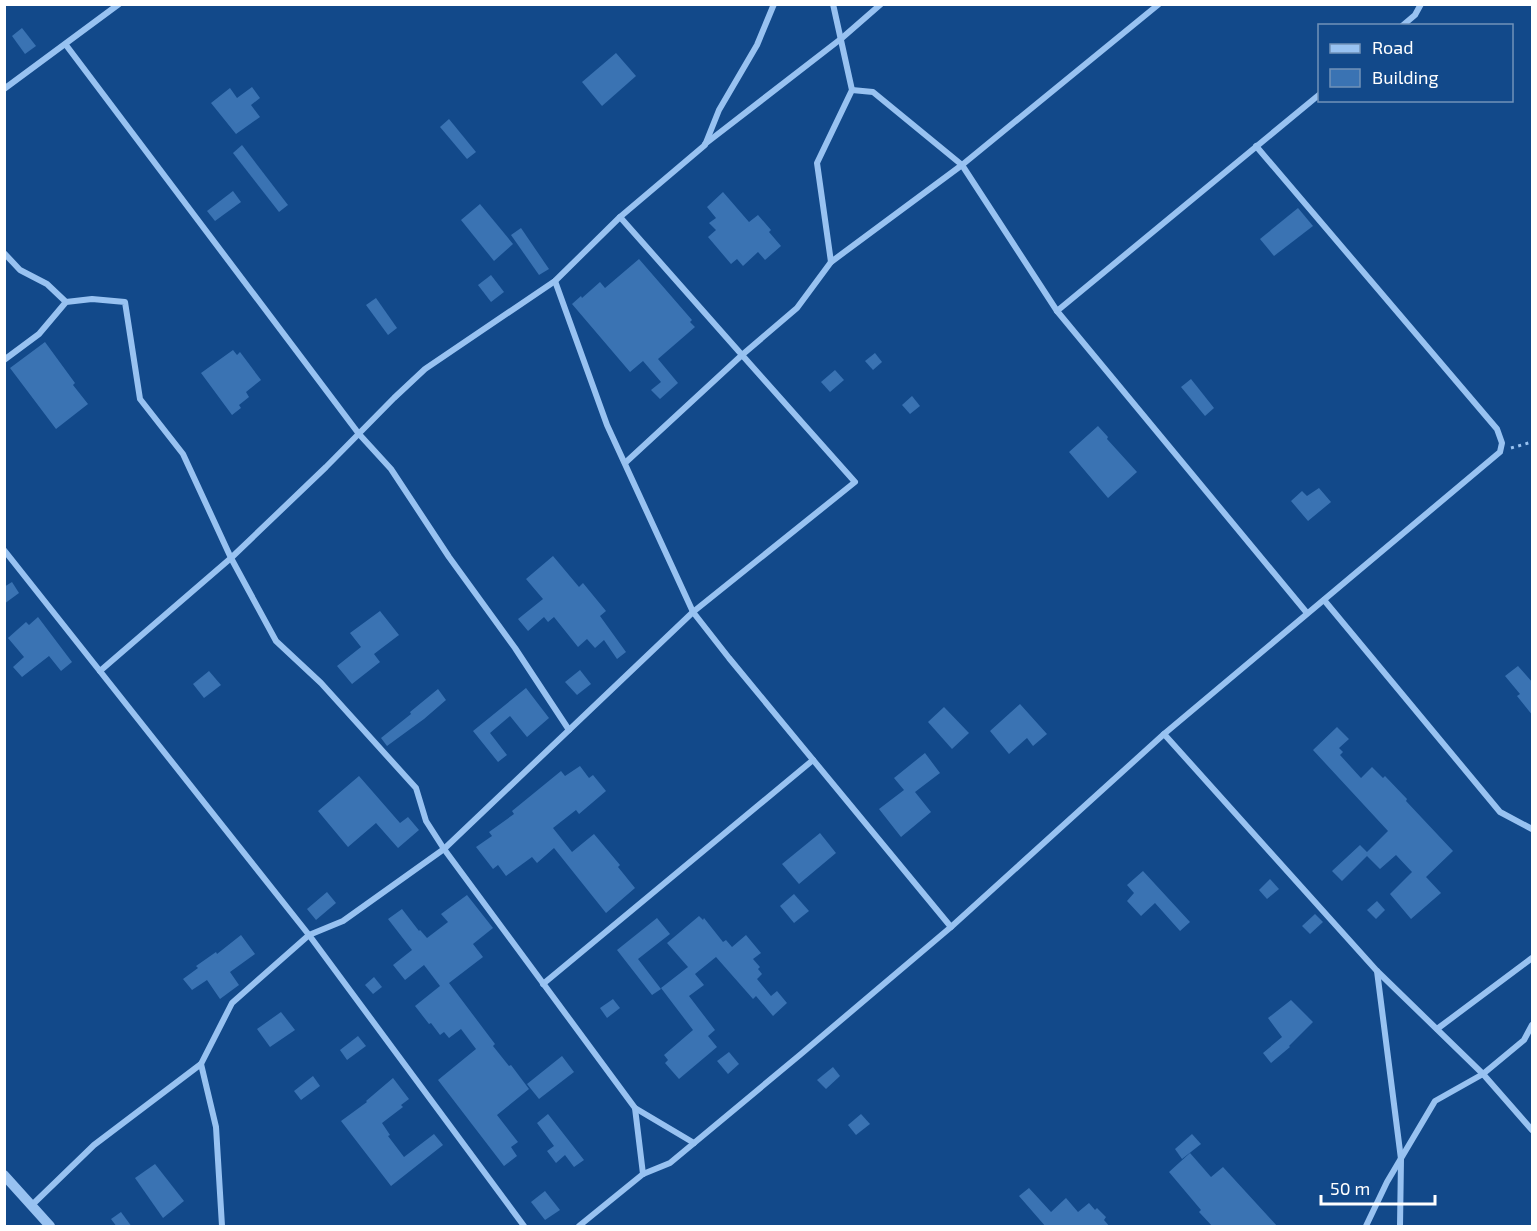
<svg xmlns="http://www.w3.org/2000/svg" width="1537" height="1231" viewBox="0 0 1537 1231" font-family="'Exo 2',sans-serif">
<style>
.building{fill:#3a73b3}
.lines{fill:none;stroke-linecap:round;stroke-linejoin:round}
.path{stroke:#98c2f1;stroke-width:3;stroke-dasharray:3 4.5;stroke-linecap:butt}
.minor{stroke:#98c2f1;stroke-width:6}
.tertiary{stroke:#98c2f1;stroke-width:10}
</style>
<rect width="100%" height="100%" fill="#12498a"/>
<g class="building">
<polygon points="22,28 36,46 25,54 12,36"/>
<polygon points="616,53 636,76 602,106 582,82"/>
<polygon points="252,87 260,98 251,105 260,117 236,134 211,103 230,88 237,98"/>
<polygon points="449,119 476,152 467,159 440,127"/>
<polygon points="242,145 288,205 279,212 233,153"/>
<polygon points="233,191 241,202 215,221 207,211"/>
<polygon points="723,192 749,222 758,215 771,230 769,232 781,246 765,260 758,252 743,266 737,259 731,264 708,237 716,230 709,223 716,218 707,207"/>
<polygon points="480,204 513,244 494,261 461,220"/>
<polygon points="1298,208 1313,226 1274,256 1260,239"/>
<polygon points="521,228 549,269 539,275 511,235"/>
<polygon points="639,259 692,320 690,322 695,327 658,359 678,383 660,399 651,390 661,382 643,361 630,372 572,304 581,296 582,298 600,282 605,288"/>
<polygon points="491,275 504,292 491,302 478,285"/>
<polygon points="376,298 397,328 388,335 366,305"/>
<polygon points="45,342 75,383 73,385 88,404 56,429 10,368"/>
<polygon points="233,350 237,355 240,352 261,380 246,392 249,397 239,405 241,408 232,415 201,373"/>
<polygon points="875,353 882,362 873,370 865,361"/>
<polygon points="835,370 844,380 830,392 821,382"/>
<polygon points="1191,379 1214,408 1205,416 1181,387"/>
<polygon points="912,396 920,406 910,414 902,405"/>
<polygon points="1098,426 1108,437 1107,439 1137,472 1108,498 1069,452"/>
<polygon points="1319,488 1331,502 1308,521 1291,501 1302,491 1307,496"/>
<polygon points="553,556 579,587 583,583 606,611 600,616 626,652 617,659 604,640 595,648 587,639 578,647 554,617 548,622 544,617 528,631 518,619 543,599 526,579"/>
<polygon points="12,582 19,593 4,604 4,587"/>
<polygon points="380,611 399,635 374,654 380,662 352,684 337,666 361,647 350,633"/>
<polygon points="38,617 72,662 61,671 49,656 22,677 13,667 24,657 8,638 26,622 29,625"/>
<polygon points="1518,666 1533,683 1533,716 1517,696 1520,694 1505,676"/>
<polygon points="580,670 591,684 577,695 565,682"/>
<polygon points="209,671 221,685 204,698 193,684"/>
<polygon points="526,688 549,718 527,737 510,716 490,733 507,755 498,762 473,731"/>
<polygon points="438,689 446,700 424,719 387,746 381,738 411,714 410,712"/>
<polygon points="1020,704 1047,734 1033,746 1027,738 1009,754 990,731"/>
<polygon points="944,707 969,733 952,749 928,722"/>
<polygon points="1337,727 1349,739 1339,748 1343,752 1340,755 1361,778 1372,767 1383,778 1385,776 1407,799 1406,801 1453,851 1426,877 1441,893 1411,919 1390,894 1412,872 1396,855 1380,869 1367,856 1342,881 1332,871 1360,845 1367,852 1388,831 1313,750"/>
<polygon points="925,753 940,773 915,792 931,812 901,837 879,809 904,790 894,778"/>
<polygon points="580,766 589,778 593,775 606,791 579,814 576,810 553,828 572,852 594,834 620,865 618,867 635,888 606,913 554,848 537,863 532,857 506,876 498,865 493,869 476,847 492,836 489,832 514,814 512,811 561,771 565,776"/>
<polygon points="359,776 400,823 408,817 419,830 398,848 376,823 348,847 318,811"/>
<polygon points="820,833 836,853 799,884 782,864"/>
<polygon points="1143,871 1190,922 1180,931 1155,903 1141,916 1127,901 1134,893 1127,885"/>
<polygon points="1270,879 1279,889 1267,899 1259,890"/>
<polygon points="327,892 336,903 316,920 307,909"/>
<polygon points="794,894 809,911 794,923 780,906"/>
<polygon points="467,895 493,928 473,944 483,957 449,983 495,1044 493,1046 509,1066 511,1065 529,1089 497,1115 518,1142 511,1147 517,1156 504,1166 438,1080 476,1049 461,1029 449,1038 444,1032 440,1035 431,1023 429,1024 415,1006 440,986 424,965 405,980 393,965 412,950 388,919 402,909 419,931 420,930 427,938 448,922 441,914"/>
<polygon points="1377,901 1385,910 1376,919 1367,910"/>
<polygon points="1315,914 1323,922 1310,934 1302,926"/>
<polygon points="699,916 703,920 704,918 723,942 726,940 732,947 746,935 761,953 753,959 760,967 758,969 762,974 757,979 771,996 777,991 787,1003 773,1016 756,996 753,999 716,957 695,974 704,985 689,996 715,1030 708,1036 717,1047 679,1079 665,1063 668,1060 664,1055 693,1030 661,988 688,967 667,943"/>
<polygon points="657,918 670,934 638,959 661,989 652,995 617,950"/>
<polygon points="241,935 255,954 230,972 239,985 220,999 207,980 192,990 183,979 198,968 196,966 216,952 217,954"/>
<polygon points="374,977 382,987 373,994 365,985"/>
<polygon points="613,999 620,1008 607,1018 600,1008"/>
<polygon points="1291,1000 1313,1022 1289,1046 1290,1047 1271,1063 1263,1053 1282,1037 1268,1018"/>
<polygon points="281,1012 295,1030 270,1047 257,1029"/>
<polygon points="358,1036 366,1046 347,1060 340,1050"/>
<polygon points="729,1052 739,1064 728,1074 717,1061"/>
<polygon points="562,1056 574,1072 539,1099 527,1084"/>
<polygon points="833,1067 840,1076 826,1089 817,1080"/>
<polygon points="313,1076 320,1086 301,1100 294,1091"/>
<polygon points="393,1078 409,1099 401,1105 403,1107 382,1123 390,1135 388,1136 404,1157 434,1134 443,1145 391,1186 341,1121 367,1102 366,1101"/>
<polygon points="548,1114 584,1160 574,1167 565,1155 556,1163 547,1151 554,1146 537,1123"/>
<polygon points="861,1114 870,1124 856,1135 848,1125"/>
<polygon points="1192,1134 1201,1144 1182,1159 1175,1149"/>
<polygon points="1190,1153 1211,1177 1223,1167 1278,1227 1213,1227 1199,1212 1201,1210 1169,1172"/>
<polygon points="155,1164 184,1201 163,1218 135,1178"/>
<polygon points="1029,1188 1051,1212 1066,1198 1078,1212 1089,1203 1095,1210 1097,1208 1106,1217 1104,1220 1110,1227 1046,1227 1019,1196"/>
<polygon points="545,1191 560,1210 545,1220 531,1202"/>
<polygon points="121,1212 132,1227 117,1227 111,1219"/>
</g>
<g class="lines">
<polyline class="path" points="1511,448 1532,442"/>
<g class="minor">
<polyline points="1402,26 1415,15 1421,4"/>
<polyline points="66,45 359,434 391,469 449,557 515,648 569,730"/>
<polyline points="4,89 119,4"/>
<polyline points="852,90 873,92 962,165 1057,311 1307,613"/>
<polyline points="705,144 842,38 881,4"/>
<polyline points="620,217 742,355 625,463"/>
<polyline points="4,253 20,270 47,284 66,302"/>
<polyline points="831,262 962,165 1159,4"/>
<polyline points="555,281 607,425 693,612 729,658 951,927"/>
<polyline points="1057,311 1320,94"/>
<polyline points="4,360 39,334 66,302 92,299 125,302 140,399 183,454 231,558 276,641 321,683 416,788 426,821 444,849 635,1108 694,1143"/>
<polyline points="4,550 309,935 524,1226"/>
<polyline points="1324,600 1500,812 1532,829"/>
<polyline points="100,671 231,558 326,467 394,398 425,369 555,281 620,217 705,145 719,110 757,45 774,4"/>
<polyline points="1164,734 1377,971 1483,1074 1532,1130"/>
<polyline points="1377,971 1401,1159 1400,1226"/>
<polyline points="543,984 813,760"/>
<polyline points="1437,1029 1532,958"/>
<polyline points="201,1064 216,1127 222,1226"/>
<polyline points="635,1108 643,1174"/>
<polyline points="31,1206 94,1145 201,1064 232,1003 309,935 343,921 444,849 693,612 855,482 742,355 797,308 831,262 817,163 852,90 833,4"/>
<polyline points="579,1226 643,1174 670,1163 801,1054 951,927 1164,734 1500,452 1502,443 1497,429 1256,146"/>
<polyline points="1366,1226 1387,1182 1435,1101 1483,1074 1524,1040 1532,1025"/>
</g>
<polyline class="tertiary" points="4,1175 50,1226"/>
</g>
<rect width="1537" height="1231" fill="none" stroke="#ffffff" stroke-width="12"/>
<rect x="1318" y="24" width="195" height="78" fill="#12498a" stroke="#7192b9" stroke-width="1.5"/>
<rect x="1330" y="44" width="30" height="9" fill="#98c2f1" stroke="#7192b9" stroke-width="1.5"/>
<text x="1372" y="54" font-size="18" fill="#ffffff">Road</text>
<rect x="1330" y="69" width="30" height="18" fill="#3a73b3" stroke="#7192b9" stroke-width="1.5"/>
<text x="1372" y="84" font-size="18" fill="#ffffff">Building</text>
<path d="M1321 1195v9h114v-9" fill="none" stroke="#ffffff" stroke-width="3"/>
<text x="1330" y="1195" font-size="18" fill="#ffffff" stroke="#12498a" stroke-width="4.5" paint-order="stroke">50 m</text>
</svg>
